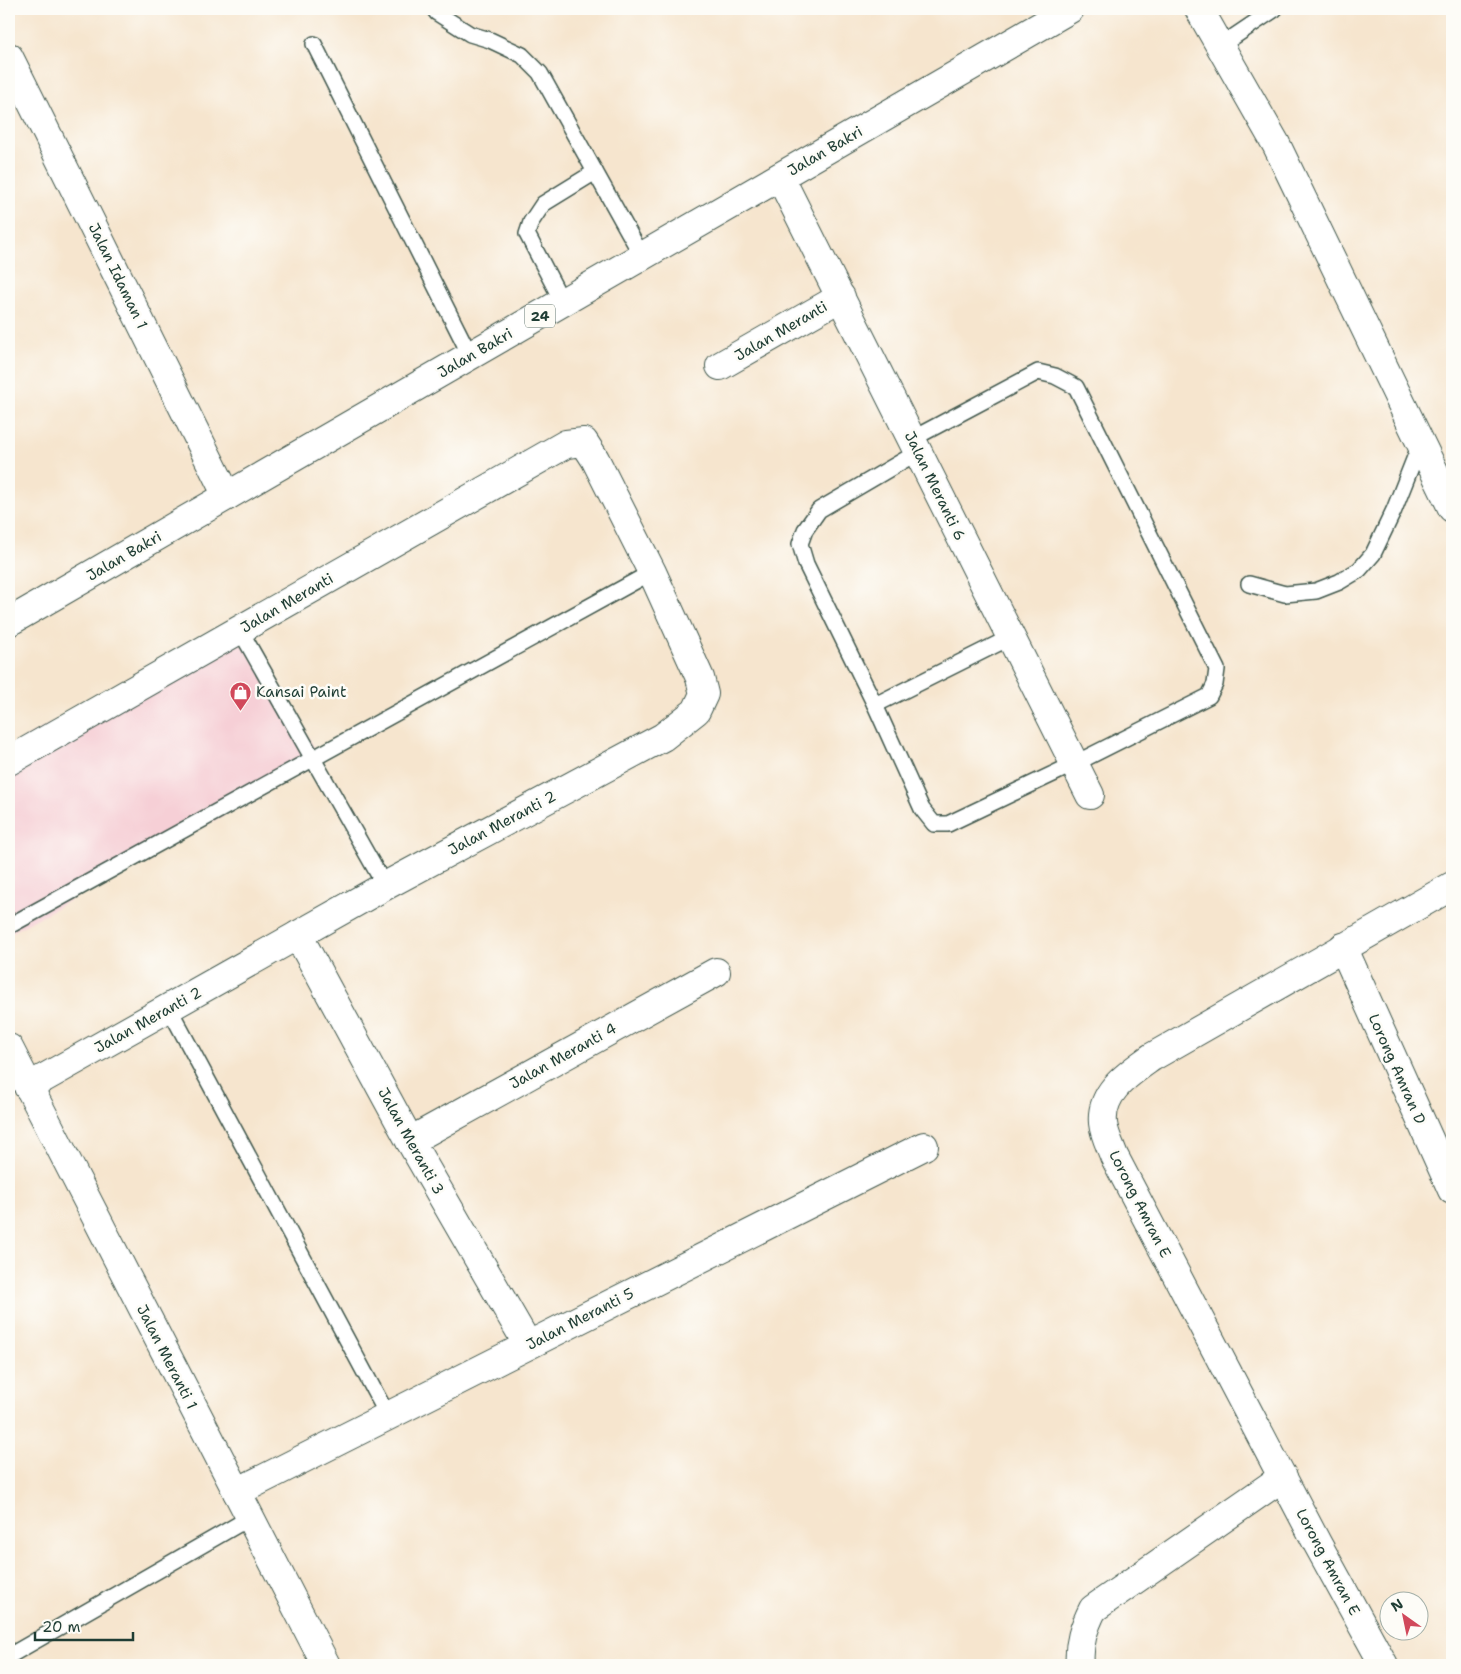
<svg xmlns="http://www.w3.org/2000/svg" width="1461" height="1674" viewBox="0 0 1461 1674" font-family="'Shantell Sans',sans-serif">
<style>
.built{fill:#f6cfd6}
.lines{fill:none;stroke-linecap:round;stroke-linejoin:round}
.lane-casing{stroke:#3f564b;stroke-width:18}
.street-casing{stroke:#3f564b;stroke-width:30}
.primary-casing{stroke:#3f564b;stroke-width:30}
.lane{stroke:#fff;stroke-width:15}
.street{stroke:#fff;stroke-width:28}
.primary{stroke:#fff;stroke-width:28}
.labels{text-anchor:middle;stroke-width:5;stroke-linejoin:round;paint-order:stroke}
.shield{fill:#fdfcf7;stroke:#62766e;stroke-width:1}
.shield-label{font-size:14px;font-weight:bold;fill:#1f3d34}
.street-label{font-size:15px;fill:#1f3d34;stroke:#fdfcf7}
.poi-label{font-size:15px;fill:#1f3d34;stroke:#fdfcf7;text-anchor:start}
</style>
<rect width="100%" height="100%" fill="#fdfcf7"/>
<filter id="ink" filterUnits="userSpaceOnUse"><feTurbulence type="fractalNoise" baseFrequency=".02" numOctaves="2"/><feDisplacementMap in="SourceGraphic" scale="10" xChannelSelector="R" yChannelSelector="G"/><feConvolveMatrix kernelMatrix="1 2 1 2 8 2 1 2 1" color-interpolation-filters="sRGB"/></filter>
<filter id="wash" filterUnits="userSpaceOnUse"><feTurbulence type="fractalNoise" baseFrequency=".0096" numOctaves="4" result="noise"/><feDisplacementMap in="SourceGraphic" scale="20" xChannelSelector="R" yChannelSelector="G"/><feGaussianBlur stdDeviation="1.12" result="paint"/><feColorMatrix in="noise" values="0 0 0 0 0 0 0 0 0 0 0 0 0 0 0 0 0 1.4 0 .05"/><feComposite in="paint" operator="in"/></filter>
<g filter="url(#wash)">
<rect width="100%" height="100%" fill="#f6e5ce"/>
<polygon class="built" points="240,616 322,761 9,934 9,747"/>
</g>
<g filter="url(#ink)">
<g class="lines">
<defs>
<g id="lane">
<polyline points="434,9 437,13 470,34 490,40 522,55 540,73 642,256"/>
<polyline points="314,44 470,355"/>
<polyline points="1220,46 1275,9"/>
<polyline points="563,303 527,234 531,222 543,204 595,172"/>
<polyline points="912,439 1038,372 1055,376 1076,387 1217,669 1215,684 1209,696 1074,764 948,824 934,824 922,809 875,705 806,564 800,544 805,530 819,510 918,452"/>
<polyline points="1249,584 1285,594 1316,591 1339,582 1359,570 1373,554 1394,510 1421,442"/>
<polyline points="240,630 385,886"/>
<polyline points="875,705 1011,637"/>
<polyline points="9,926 652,572"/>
<polyline points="169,1008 388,1416"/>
<polyline points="9,1656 251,1517"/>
</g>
<g id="street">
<polyline points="1199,9 1276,144 1452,508"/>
<polyline points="9,57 227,496"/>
<polyline points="780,177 1090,795"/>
<polyline points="720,366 841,297"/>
<polyline points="9,761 566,444 584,442 595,459 652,572 700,678 704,694 696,711 663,737 385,886 28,1087"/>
<polyline points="298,935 410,1141 528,1345"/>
<polyline points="1343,947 1452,1190"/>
<polyline points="9,1048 326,1665"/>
<polyline points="410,1141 716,972"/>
<polyline points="237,1492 924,1146"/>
<path d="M1080 1665C1078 1644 1084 1627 1093 1609L1283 1477"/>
<path d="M1384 1665 1317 1543 1114 1156C1110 1145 1104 1134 1103 1123 1100 1091 1130 1073 1152 1057L1452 886"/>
</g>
<polyline id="primary" points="9,622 1070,9"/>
</defs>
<use href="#lane" class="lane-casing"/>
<use href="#street" class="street-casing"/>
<use href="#primary" class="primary-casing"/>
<use href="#lane" class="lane"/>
<use href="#street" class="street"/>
<use href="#primary" class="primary"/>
</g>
</g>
<defs>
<symbol id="shop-pin" viewBox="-11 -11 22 30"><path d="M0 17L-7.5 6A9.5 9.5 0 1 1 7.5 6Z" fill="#d1495b" stroke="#fdfcf7"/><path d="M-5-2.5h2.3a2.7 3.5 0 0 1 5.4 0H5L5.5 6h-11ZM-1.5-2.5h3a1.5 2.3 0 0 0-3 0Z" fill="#fff"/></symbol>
</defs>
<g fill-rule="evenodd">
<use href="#shop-pin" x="228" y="680" width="25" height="34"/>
</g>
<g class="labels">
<rect class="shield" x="525" y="304.5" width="30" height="23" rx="4"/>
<g class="shield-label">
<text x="540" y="321">24</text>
</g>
<g class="street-label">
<text transform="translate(825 151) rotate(-30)" y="5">Jalan Bakri</text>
<text transform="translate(118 276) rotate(64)" y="5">Jalan Idaman 1</text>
<text transform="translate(781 331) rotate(-30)" y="5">Jalan Meranti</text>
<text transform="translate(475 353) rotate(-30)" y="5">Jalan Bakri</text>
<text transform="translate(935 486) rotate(64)" y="5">Jalan Meranti 6</text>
<text transform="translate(124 556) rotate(-30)" y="5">Jalan Bakri</text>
<text transform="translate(287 603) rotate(-30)" y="5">Jalan Meranti</text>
<text transform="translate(502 823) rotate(-28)" y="5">Jalan Meranti 2</text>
<text transform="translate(148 1020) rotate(-29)" y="5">Jalan Meranti 2</text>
<text transform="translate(563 1056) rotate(-29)" y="5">Jalan Meranti 4</text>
<text transform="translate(1397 1069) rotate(66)" y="5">Lorong Amran D</text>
<text transform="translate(411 1141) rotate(61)" y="5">Jalan Meranti 3</text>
<text transform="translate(1140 1204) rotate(63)" y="5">Lorong Amran E</text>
<text transform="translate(580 1319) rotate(-27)" y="5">Jalan Meranti 5</text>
<text transform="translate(167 1357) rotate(63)" y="5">Jalan Meranti 1</text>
<text transform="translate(1328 1562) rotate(62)" y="5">Lorong Amran E</text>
</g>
<g class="poi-label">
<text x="256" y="697">Kansai Paint</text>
</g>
</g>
<rect width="1461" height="1674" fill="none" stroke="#fdfcf7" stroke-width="30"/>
<g transform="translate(1404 1616) rotate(327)"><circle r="24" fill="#fdfcf7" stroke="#a4b0a9"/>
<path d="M0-4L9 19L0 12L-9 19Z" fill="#d1495b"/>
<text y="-8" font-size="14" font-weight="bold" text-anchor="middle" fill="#1f3d34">N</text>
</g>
<path d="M35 1632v8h98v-8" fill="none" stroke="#1f3d34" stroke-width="2.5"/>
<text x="42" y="1632" font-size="15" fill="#1f3d34" stroke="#fdfcf7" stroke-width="4" paint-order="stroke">20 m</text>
</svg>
